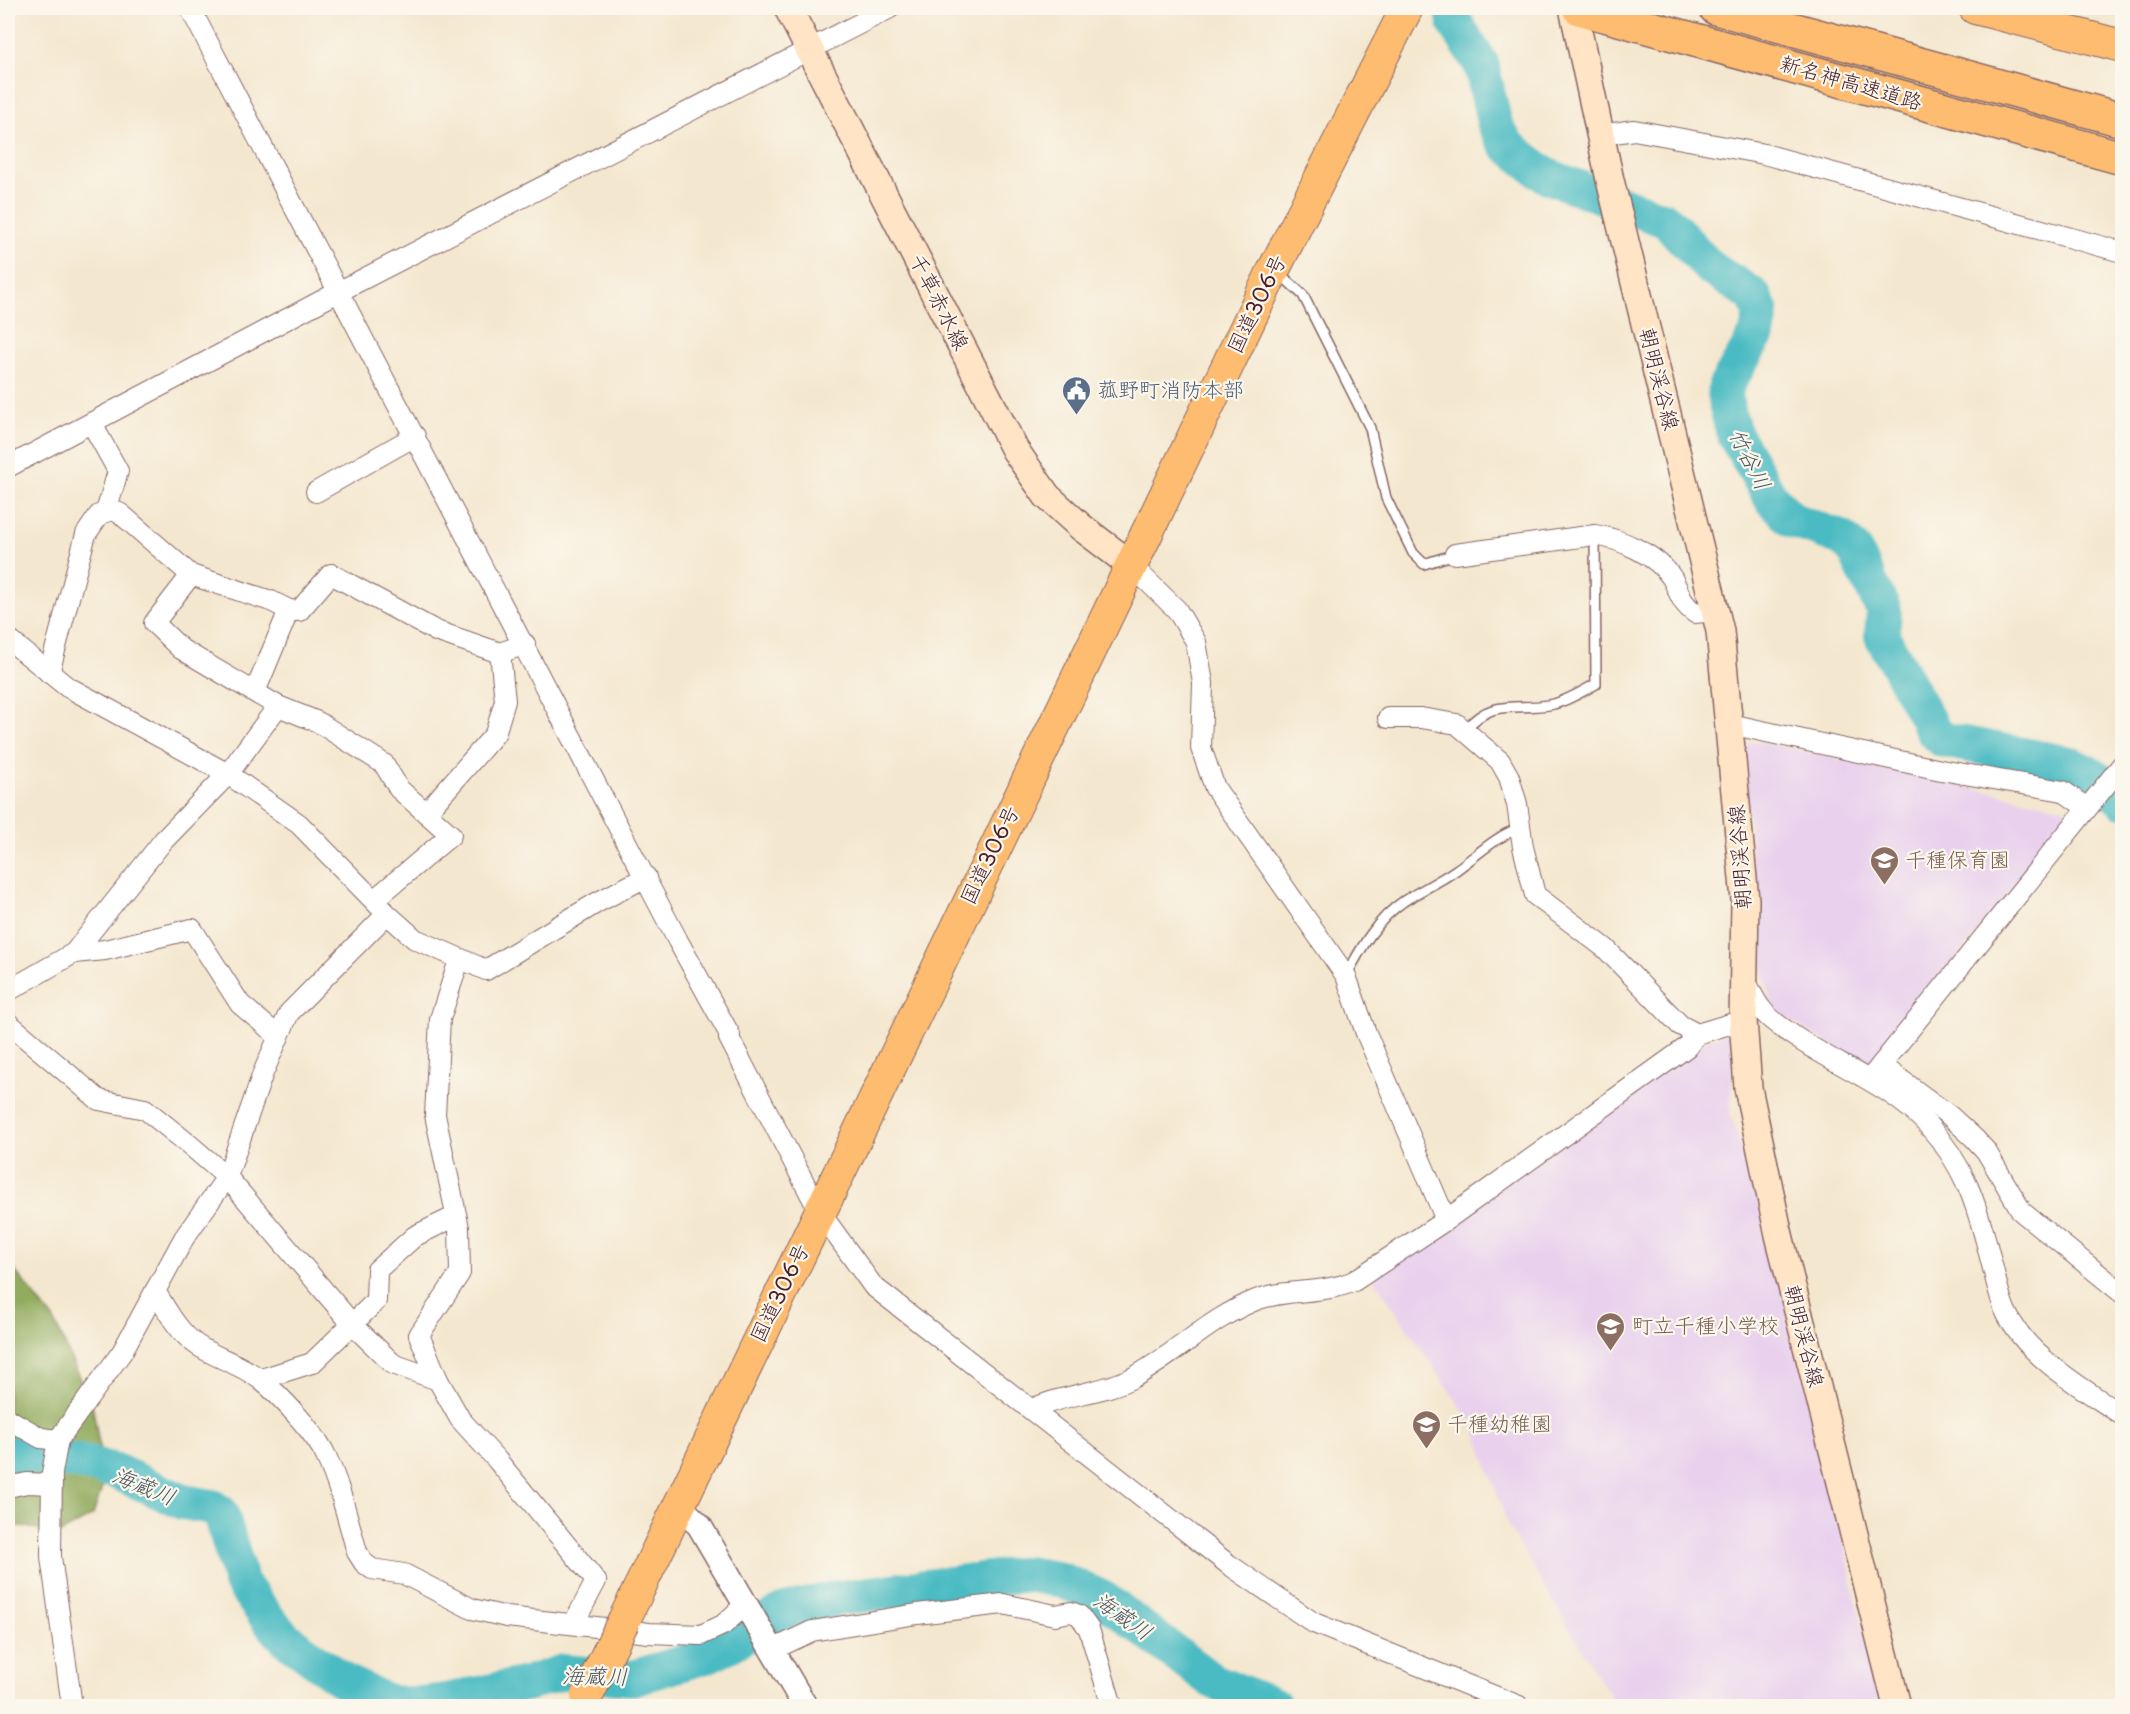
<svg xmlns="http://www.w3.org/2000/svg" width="2130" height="1714" viewBox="0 0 2130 1714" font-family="'Playpen Sans','Klee One',sans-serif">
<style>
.built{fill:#e9d1ed}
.forest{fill:#92ac5e;stroke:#6e6644;stroke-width:1.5}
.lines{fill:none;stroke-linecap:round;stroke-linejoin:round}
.stream{stroke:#4cbbc3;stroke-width:6}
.river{stroke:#4cbbc3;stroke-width:36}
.service-casing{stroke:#866564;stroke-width:12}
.minor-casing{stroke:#866564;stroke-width:22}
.tertiary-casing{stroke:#866564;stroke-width:27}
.secondary-casing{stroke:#866564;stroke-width:30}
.trunk-casing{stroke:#866564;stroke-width:34}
.motorway-casing{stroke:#866564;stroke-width:36}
.service{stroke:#fff;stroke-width:9}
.minor{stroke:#fff;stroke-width:20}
.tertiary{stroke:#fff;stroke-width:24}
.secondary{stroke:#ffe4c6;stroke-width:27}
.trunk{stroke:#febc70;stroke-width:32}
.motorway{stroke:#febc70;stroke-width:33}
.trunk-bridge-casing{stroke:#866564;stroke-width:34;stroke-linecap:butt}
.trunk-bridge{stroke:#febc70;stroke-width:32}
.labels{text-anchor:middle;stroke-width:4.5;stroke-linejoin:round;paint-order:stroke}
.street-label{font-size:21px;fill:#4a1f2b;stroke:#fbf7ec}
.service-label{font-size:21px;fill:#4e5e75;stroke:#fbf7ec;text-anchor:start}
.education-label{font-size:21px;fill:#785e54;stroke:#fbf7ec;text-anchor:start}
.water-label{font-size:22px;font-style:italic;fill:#4b5660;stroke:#fbf7ec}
</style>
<rect width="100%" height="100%" fill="#fbf7ec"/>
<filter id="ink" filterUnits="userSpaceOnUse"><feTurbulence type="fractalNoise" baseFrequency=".0167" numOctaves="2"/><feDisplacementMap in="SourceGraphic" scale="12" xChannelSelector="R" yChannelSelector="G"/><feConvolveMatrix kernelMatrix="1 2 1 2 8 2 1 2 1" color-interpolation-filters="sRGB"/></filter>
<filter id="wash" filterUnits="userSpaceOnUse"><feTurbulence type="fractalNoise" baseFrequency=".008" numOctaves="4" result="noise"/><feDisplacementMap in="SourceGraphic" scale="24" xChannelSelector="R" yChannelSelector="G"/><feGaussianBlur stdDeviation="1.35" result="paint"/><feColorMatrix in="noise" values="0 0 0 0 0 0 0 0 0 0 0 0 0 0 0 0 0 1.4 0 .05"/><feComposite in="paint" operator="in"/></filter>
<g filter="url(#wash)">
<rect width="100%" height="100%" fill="#f4e7cf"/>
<g class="built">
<polygon points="1756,741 2065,808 2069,818 1874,1061 1864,1064 1773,1010 1758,951 1744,746"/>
<polygon points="1730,1032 1733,1059 1730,1114 1763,1217 1818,1431 1879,1699 1856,1706 1616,1706 1509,1528 1474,1427 1373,1278 1707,1040"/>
</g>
<polygon class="forest" points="8,1262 54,1320 93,1409 105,1479 93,1515 61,1533 8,1524"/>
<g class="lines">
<polyline class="stream" points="2122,800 2122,801"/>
<g class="river">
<polyline points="1453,8 1455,23 1481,64 1495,125 1507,145 1545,175 1667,221 1710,268 1753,295 1761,312 1757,334 1726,386 1725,400 1734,434 1771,498 1792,520 1842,538 1855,551 1884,611 1882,636 1934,732 1943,740 2070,764 2094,776 2122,800"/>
<polyline points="8,1453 79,1462 115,1471 183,1502 212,1507 221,1513 241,1582 268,1619 285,1638 345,1682 391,1703 412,1705 445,1701 526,1684 563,1672 632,1678 706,1656 731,1644 781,1612 838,1598 1027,1574 1061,1580 1102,1598 1211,1680 1274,1706"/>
</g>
</g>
</g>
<g filter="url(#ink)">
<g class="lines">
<defs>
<g id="service">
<polyline points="1278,272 1303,295 1370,428 1386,498 1413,553 1424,564 1455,554"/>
<path d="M1465 730C1493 696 1518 712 1554 704 1569 700 1583 691 1596 684L1595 535"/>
<path d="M1346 976C1361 948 1377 919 1404 901 1421 890 1439 882 1456 870 1478 855 1494 837 1520 828"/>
</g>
<g id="minor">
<polyline points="190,8 678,941 730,1035 729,1038 819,1211 873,1286 1228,1564 1314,1623 1519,1706"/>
<polyline points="1601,135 1634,130 1764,154 2122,252"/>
<polyline points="92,424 118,471 106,512"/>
<polyline points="8,467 338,292 890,8"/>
<polyline points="316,492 415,436"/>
<path d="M1455 554 1595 535C1621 539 1657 555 1672 578 1681 594 1679 601 1695 613L1715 611"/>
<polyline points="1131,565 1177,610 1196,642 1203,683 1201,748 1215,788 1346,976 1366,1033 1446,1220"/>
<polyline points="191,575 154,623 181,649 278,706"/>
<polyline points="8,639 66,686 228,774 299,824 387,914 415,939 486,970 598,902 646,877"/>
<polyline points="49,673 86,534 99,515 111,509 121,514 191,575 271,601 289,610 299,611 331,574 436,631 500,653 525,644"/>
<polyline points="255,692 289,610"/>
<polyline points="1388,718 1421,718 1457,724 1500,761 1509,777 1517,804 1523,847 1535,895 1605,948 1680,1025 1697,1034"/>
<polyline points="1730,724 1941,770 2063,791 2087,808"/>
<polyline points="426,813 495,734 505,701 500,653"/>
<polyline points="74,953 105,950 192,929 240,1004 278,1036"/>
<path d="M1745 979C1750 990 1755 1002 1763 1011 1770 1020 1781 1027 1791 1034 1835 1065 1889 1084 1927 1124 1965 1165 1977 1205 1990 1257 1995 1275 1998 1293 2005 1310 2025 1356 2083 1388 2122 1415"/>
<polyline points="8,991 74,953 163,841 228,774 278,706 318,722 384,764 399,789 451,835 374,900"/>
<polyline points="8,1023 99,1100 145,1109 191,1146 227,1177 353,1325 393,1364 438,1380 460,1419 497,1460 596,1581 574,1623"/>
<polyline points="1881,1065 1950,1116 1974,1138 1986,1151 2022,1212 2122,1293"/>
<polyline points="1869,1080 2122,765"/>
<path d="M155 1291C167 1310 178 1332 197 1345 217 1359 242 1364 261 1380 280 1395 316 1434 326 1456 340 1486 348 1520 357 1552L364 1563 372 1569 404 1574 472 1609 507 1617 649 1633 701 1635 723 1625 745 1605"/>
<polyline points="261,1379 312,1363 376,1301 377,1270 415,1236 456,1216"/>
<polyline points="438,1380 419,1335 460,1273 459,1228 435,1115 440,1019 459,960"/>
<path d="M1032 1409C1063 1394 1100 1394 1132 1378 1175 1355 1210 1318 1256 1300 1287 1288 1322 1295 1354 1281L1446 1220 1687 1047 1697 1034 1743 1020"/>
<polyline points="8,1419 41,1438 58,1440"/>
<polyline points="8,1487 27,1483 52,1484"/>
<polyline points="772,1650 812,1631 917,1614 1003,1604 1055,1615 1071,1612 1079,1615 1089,1629 1112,1706"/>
<polyline points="72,1706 51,1557 52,1473 58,1440 122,1352 184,1238 227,1177 263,1073 289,1013 387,914"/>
</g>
<polyline id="tertiary" points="678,1505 699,1525 805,1706"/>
<g id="secondary">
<polyline points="788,8 1015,450 1047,496 1081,527 1131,565"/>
<polyline points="1573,8 1610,180 1720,631 1745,900 1743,1020 1748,1088 1778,1231 1897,1706"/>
</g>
<g id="trunk">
<polyline points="1975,8 2122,46"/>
<polyline points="624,1620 1274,269 1407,8"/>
</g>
<g id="motorway">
<polyline points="1579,8 2122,158"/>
<polyline points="1716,8 2122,120"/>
</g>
</defs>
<use href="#service" class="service-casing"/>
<use href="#minor" class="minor-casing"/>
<use href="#tertiary" class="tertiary-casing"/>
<use href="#secondary" class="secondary-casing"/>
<use href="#trunk" class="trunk-casing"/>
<use href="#motorway" class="motorway-casing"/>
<use href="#service" class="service"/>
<use href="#minor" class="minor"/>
<use href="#tertiary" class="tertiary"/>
<use href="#secondary" class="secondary"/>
<use href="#trunk" class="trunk"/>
<use href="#motorway" class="motorway"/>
<defs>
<polyline id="trunk-bridge" points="587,1696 624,1620"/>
</defs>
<use href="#trunk-bridge" class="trunk-bridge-casing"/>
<use href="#trunk-bridge" class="trunk-bridge"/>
</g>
</g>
<defs>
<symbol id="civic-pin" viewBox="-11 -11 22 30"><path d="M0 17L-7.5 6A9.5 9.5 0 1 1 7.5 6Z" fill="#5c6f8a" stroke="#fbf7ec"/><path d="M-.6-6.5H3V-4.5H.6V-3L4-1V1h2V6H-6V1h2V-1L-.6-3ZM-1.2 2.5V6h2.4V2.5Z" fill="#fff"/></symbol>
<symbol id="school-pin" viewBox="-11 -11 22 30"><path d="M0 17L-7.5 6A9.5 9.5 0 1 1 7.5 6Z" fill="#8d6e63" stroke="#fbf7ec"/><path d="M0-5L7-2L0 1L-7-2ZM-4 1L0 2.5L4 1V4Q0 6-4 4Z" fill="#fff"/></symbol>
</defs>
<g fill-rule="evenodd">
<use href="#civic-pin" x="1060" y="374" width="33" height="45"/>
<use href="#school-pin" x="1868" y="844" width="33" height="45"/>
<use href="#school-pin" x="1594" y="1310" width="33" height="45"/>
<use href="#school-pin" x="1410" y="1408" width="33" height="45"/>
</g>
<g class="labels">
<g class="street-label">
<text transform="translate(1851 83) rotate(16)" y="7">新名神高速道路</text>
<text transform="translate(939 302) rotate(63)" y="7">千草赤水線</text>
<text transform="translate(1257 304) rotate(-64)" y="7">国道306号</text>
<text transform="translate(1659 379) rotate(76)" y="7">朝明渓谷線</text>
<text transform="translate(990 855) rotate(-64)" y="7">国道306号</text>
<text transform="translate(1740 857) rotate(-94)" y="7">朝明渓谷線</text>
<text transform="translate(780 1293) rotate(-64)" y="7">国道306号</text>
<text transform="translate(1804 1336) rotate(76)" y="7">朝明渓谷線</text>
</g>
<g class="service-label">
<text x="1097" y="397">菰野町消防本部</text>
</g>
<g class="education-label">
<text x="1905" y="867">千種保育園</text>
<text x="1632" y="1333">町立千種小学校</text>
<text x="1447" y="1431">千種幼稚園</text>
</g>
<g class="water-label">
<text transform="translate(1750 459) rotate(63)" y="8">竹谷川</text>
<text transform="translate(144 1486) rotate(22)" y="8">海蔵川</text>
<text transform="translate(1123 1616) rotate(35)" y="8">海蔵川</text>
<text transform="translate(595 1676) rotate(1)" y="8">海蔵川</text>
</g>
</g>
<rect width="2130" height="1714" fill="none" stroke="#fbf7ec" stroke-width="30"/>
</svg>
